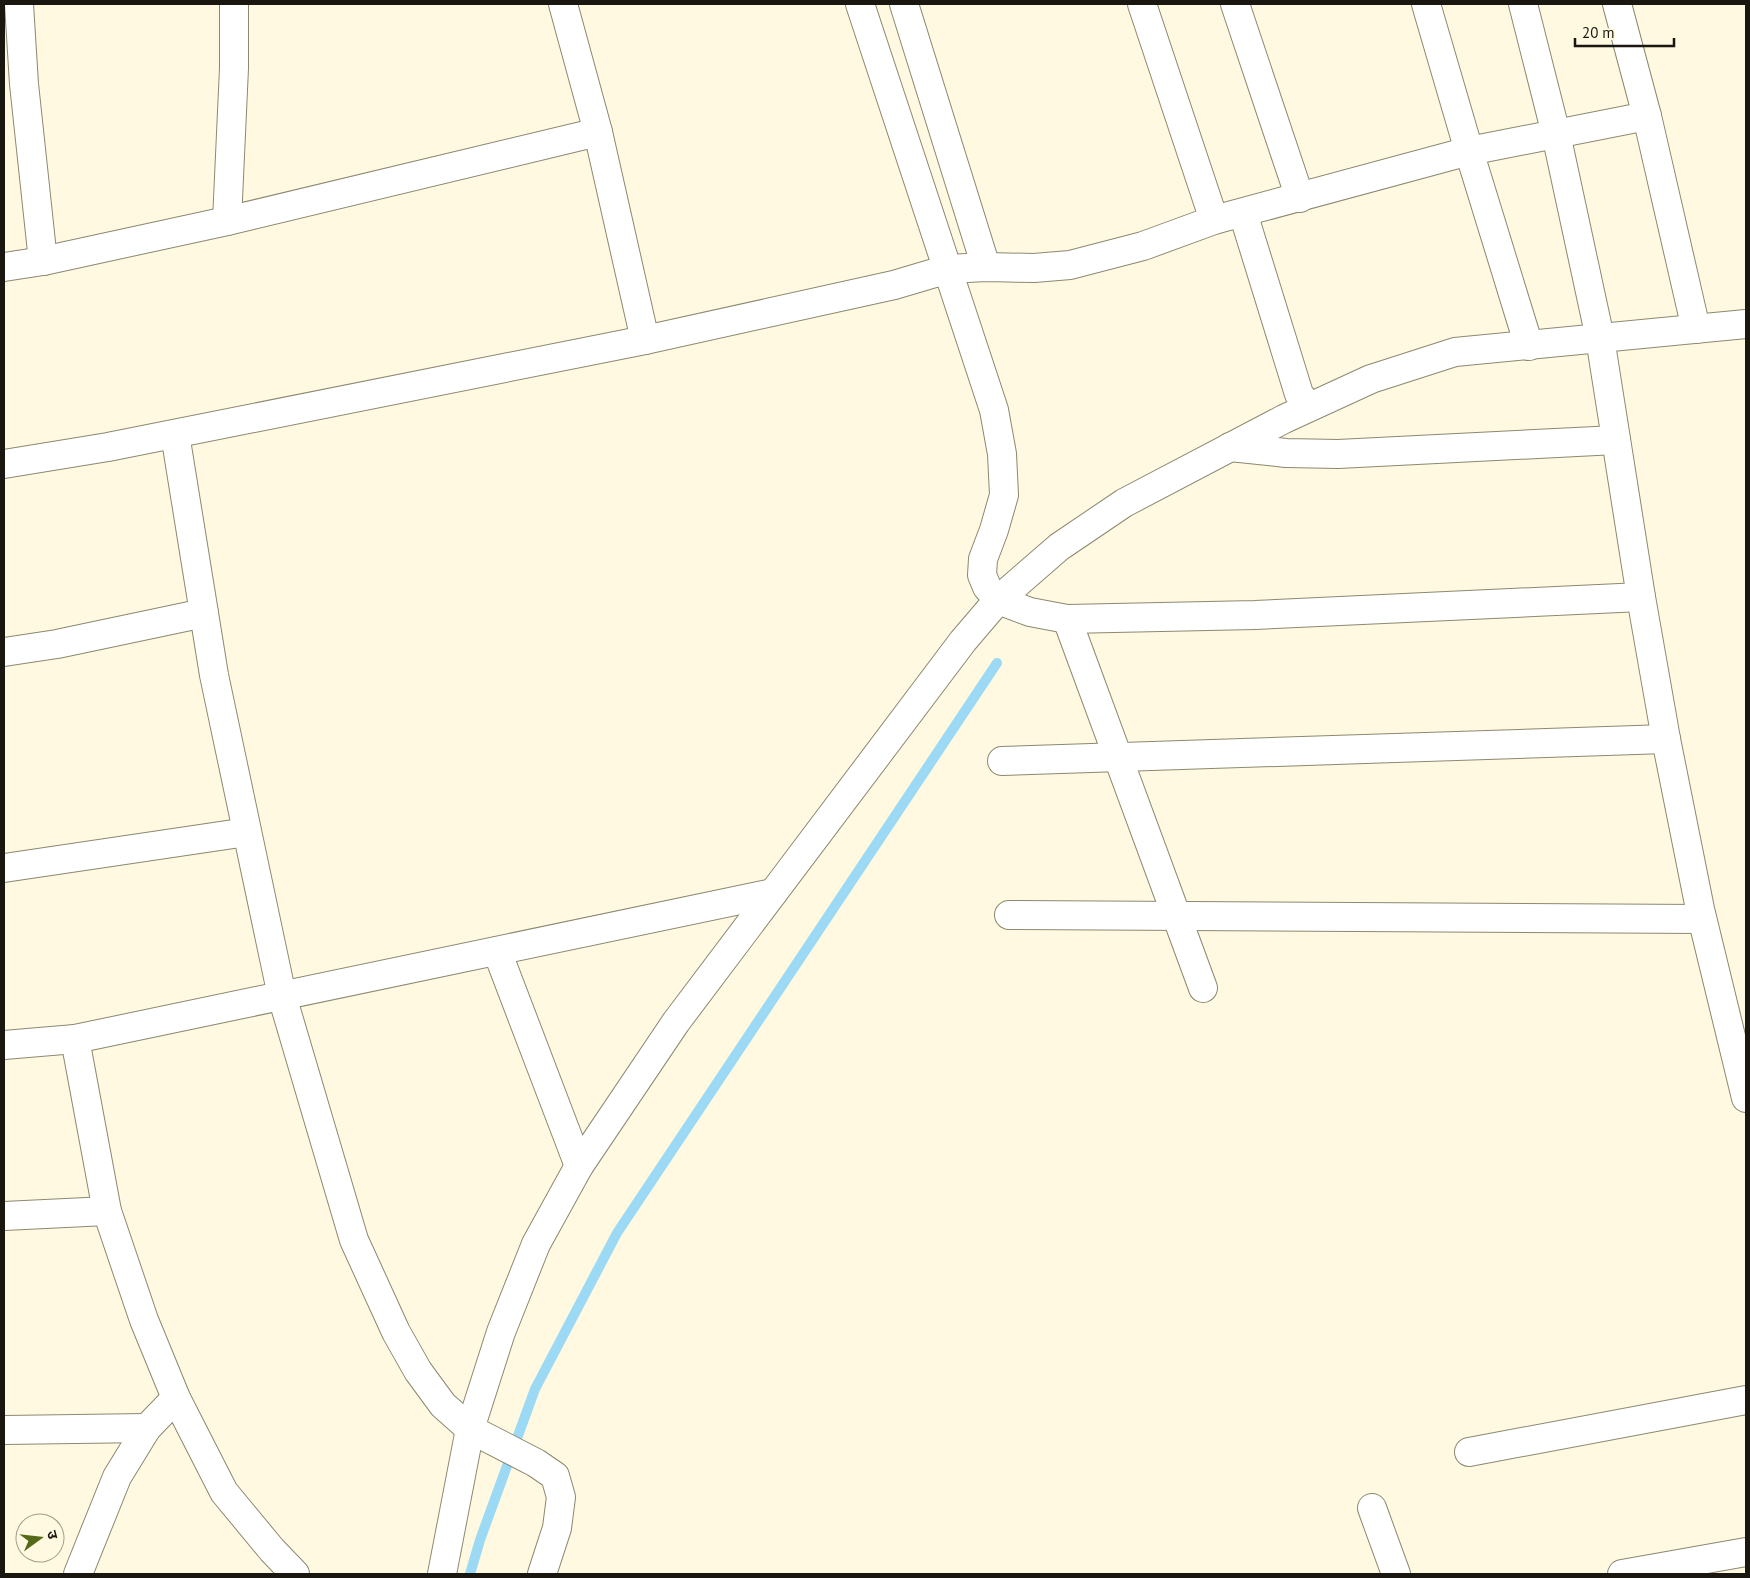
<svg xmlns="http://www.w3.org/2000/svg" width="1750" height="1578" viewBox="0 0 1750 1578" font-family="'PT Sans','Noto Sans Devanagari',sans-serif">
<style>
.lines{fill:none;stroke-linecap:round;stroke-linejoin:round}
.stream{stroke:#9cd9f5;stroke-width:10}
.street-casing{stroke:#8c8871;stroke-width:30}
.street{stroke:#fff;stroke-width:28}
</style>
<rect width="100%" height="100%" fill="#fef9e0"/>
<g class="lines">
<polyline class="stream" points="470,1574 480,1540 535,1389 617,1233 997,663"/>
<defs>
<g id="street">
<polyline points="19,4 24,84 43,261"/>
<polyline points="563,4 598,132 645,340"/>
<polyline points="860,4 994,410 1002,454 1004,495 994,530 983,559 982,575 987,587 998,600 1030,612 1067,619 1255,615 1641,597"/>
<polyline points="904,4 986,267"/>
<polyline points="1142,4 1214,220"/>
<polyline points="1235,4 1300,198"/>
<polyline points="1426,4 1469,151 1529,346"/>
<polyline points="1523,4 1556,134 1600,338 1641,597 1666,739 1700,909 1746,1098"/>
<polyline points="1617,4 1647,116 1696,329"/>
<polyline points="1243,213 1299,394 1309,407"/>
<polyline points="227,221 234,68 234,4"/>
<polyline points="4,267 43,261 227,221 598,132"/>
<polyline points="175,434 214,675 282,996 354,1240 396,1332 418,1371 443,1405 470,1429 536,1463 555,1476 561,1497 557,1528 542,1574"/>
<polyline points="1230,447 1286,453 1338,454 1616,440"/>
<polyline points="4,464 108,447 645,340 894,285 948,269 986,267 1034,268 1070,265 1143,246 1214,220 1469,151 1647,116"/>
<polyline points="1067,619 1203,988"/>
<polyline points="4,652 57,644 204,613"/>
<polyline points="1002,761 1666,739"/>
<polyline points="4,868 247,832"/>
<polyline points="1009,915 1702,919"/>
<polyline points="497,951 579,1166"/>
<polyline points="75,1039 107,1211 144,1320 176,1398 224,1492 272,1550 295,1574"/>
<polyline points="4,1045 75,1039 773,893"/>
<polyline points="4,1216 107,1211"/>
<polyline points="4,1430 147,1428"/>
<polyline points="1469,1452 1746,1400"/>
<polyline points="1372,1508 1396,1574"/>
<polyline points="78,1574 117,1477 147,1428 176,1398"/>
<polyline points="442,1574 470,1429 501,1332 536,1244 579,1166 676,1022 963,641 998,600 1059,547 1124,503 1284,419 1371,379 1455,352 1746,324"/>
<polyline points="1622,1574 1746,1552"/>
</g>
</defs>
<use href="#street" class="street-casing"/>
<use href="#street" class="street"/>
</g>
<rect width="1750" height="1578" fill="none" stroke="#19170f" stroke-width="10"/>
<g transform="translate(40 1538) rotate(75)"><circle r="24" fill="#fef9e0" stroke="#a29f8c"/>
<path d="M0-4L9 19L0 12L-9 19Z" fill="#556a18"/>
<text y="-8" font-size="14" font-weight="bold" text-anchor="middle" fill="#19170f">उ</text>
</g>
<path d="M1575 38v8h99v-8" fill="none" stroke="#19170f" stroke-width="2.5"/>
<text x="1582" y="38" font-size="15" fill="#19170f" stroke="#fef9e0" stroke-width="4" paint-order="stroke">20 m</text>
</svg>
